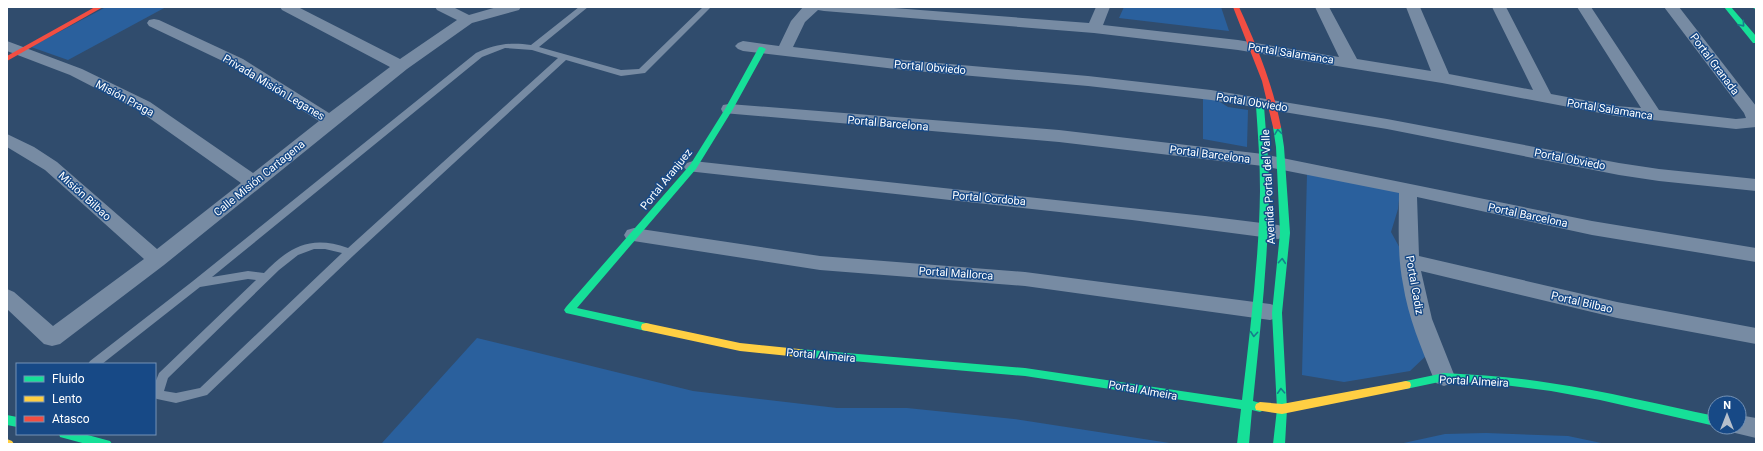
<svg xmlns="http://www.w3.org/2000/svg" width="1763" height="451" viewBox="0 0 1763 451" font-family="Roboto,sans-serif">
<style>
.green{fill:#2a609d}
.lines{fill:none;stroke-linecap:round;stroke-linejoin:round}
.lane{fill:#778ba3;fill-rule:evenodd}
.street{fill:#778ba3;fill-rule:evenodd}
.fast{fill:#16e098;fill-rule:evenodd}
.slow{fill:#ffcf43;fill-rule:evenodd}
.jam{fill:#f24e42;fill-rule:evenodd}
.oneway{stroke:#177e8c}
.labels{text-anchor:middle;stroke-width:3;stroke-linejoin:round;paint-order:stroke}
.street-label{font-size:11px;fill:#fff;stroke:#174986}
</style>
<rect width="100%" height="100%" fill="#304c6d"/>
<g class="green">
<polygon points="106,7 166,7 68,60 31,47"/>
<polygon points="1124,7 1221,7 1229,31 1119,18"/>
<polygon points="1203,98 1217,100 1228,107 1248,110 1247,147 1203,139"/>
<polygon points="1307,174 1400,191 1398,209 1391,232 1402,252 1429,353 1410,371 1344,382 1302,375"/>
<polygon points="477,338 693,391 837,408 907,408 1014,419 1176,444 382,443"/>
<polygon points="1486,433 1568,436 1606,444 1399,444 1445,434"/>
</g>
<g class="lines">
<path class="lane" d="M579 7H588L539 47 621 70 639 69 703 7H711L645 73 621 76 566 60 354 255 207 395 176 403 157 399 155 398V383L159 373 256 280 248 279 200 287 102 364H88L90 361 193 281 476 53C495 44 511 42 531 45ZM505 48 532 50 558 58 348 248C311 235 290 246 264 273L248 271 212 277 482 57ZM314 249H325L342 253 200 388 176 393 164 391 168 378 279 270 298 255Z"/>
<g class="street">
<polygon points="280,7 298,7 400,59 457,20 437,10 435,7 453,7 469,15 497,7 521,7 519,10 472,23 407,69 164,265 60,344 52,346 44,344 7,309 7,289 14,292 53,326 144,259 45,170 7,147 7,134 34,147 57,162 157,249 241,183 138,110 70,75 7,51 7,41 82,69 150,102 253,173 319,121 231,65 149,26 147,23 149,20 154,19 159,20 243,59 329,113 390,67 282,10"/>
<polygon points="803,7 881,7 1089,23 1096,7 1110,7 1103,25 1238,40 1339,57 1315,7 1329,7 1357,59 1431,71 1406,7 1420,7 1449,74 1533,90 1492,7 1506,7 1551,94 1616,106 1641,108 1577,7 1591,7 1659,110 1736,119 1746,118 1744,113 1664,7 1679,7 1756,106 1756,127 1736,129 1616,116 1442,83 1238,50 1094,33 824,11 818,10 805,22 793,47 904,60 1088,76 1211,90 1387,119 1619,163 1659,169 1756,179 1756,191 1659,181 1619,175 1387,129 1211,100 1088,86 904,70 743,51 738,49 735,46 738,43 743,41 779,46 791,21"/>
<path d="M729 104 1059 130 1263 154 1592 221 1756 248V262L1592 235 1417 197 1419 256 1617 302 1756 328V344L1617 318 1421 271 1432 319 1455 377 1452 383 1444 386 1436 383 1433 377C1421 347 1408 317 1403 284 1397 254 1399 224 1399 193L1263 166 1059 142 723 113 721 109 723 105Z"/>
<polygon points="693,161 1205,216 1278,225 1285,227 1288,232 1285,237 1278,239 1132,220 687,171 684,167 687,163"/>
<polygon points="634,228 820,256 1025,272 1270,304 1277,306 1280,312 1277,318 1270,320 1025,286 820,270 627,240 624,235 627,230"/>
<polygon points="1739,415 1756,418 1756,438 1731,432 1728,427 1739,427"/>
</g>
<g class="fast">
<polygon points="1724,7 1731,7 1756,36 1756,43 1753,43"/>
<polygon points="1752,7 1756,7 1756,10"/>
<polygon points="759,47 762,47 766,49 733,109 696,169 577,308 646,323 650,324 651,327 650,330 646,331 566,313 564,310 566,307 690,165 725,109"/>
<path d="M1257 104H1263L1264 106C1266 134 1269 163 1269 191 1268 262 1260 332 1253 401L1264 404 1265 407 1264 410 1260 412 1252 410 1249 444H1237L1241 409 1025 376 795 356 794 353 795 350 799 349 1025 368 1242 400C1250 330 1259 261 1260 191 1260 163 1258 134 1256 106Z"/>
<polygon points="1277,124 1281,127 1284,147 1290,233 1282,313 1287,409 1285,444 1273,444 1277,409 1272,313 1280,233 1276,147 1273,127"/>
<path d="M1444 373C1480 375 1515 377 1550 383 1606 391 1660 405 1715 416V426L1600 400 1551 391 1504 385 1444 381 1406 389 1402 388 1401 385 1402 382 1406 381Z"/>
<polygon points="7,415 17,417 17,427 7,425"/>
<polygon points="59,434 84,434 110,441 112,444 86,444 60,437"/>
</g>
<g class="slow">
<polygon points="646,323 740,343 799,349 803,350 804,353 803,356 799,357 740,351 642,330 641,327 642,324"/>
<polygon points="1406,381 1410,382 1411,385 1410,388 1406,389 1282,414 1256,410 1255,407 1256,404 1260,402 1282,404"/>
<polygon points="7,439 12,441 14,444 7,444"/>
</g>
<g class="jam">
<polygon points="95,7 103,7 7,61 7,56"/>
<path d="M1233 7H1239C1257 46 1273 85 1281 127L1280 129H1274L1273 127 1262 81Z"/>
</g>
</g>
<defs><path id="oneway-chevron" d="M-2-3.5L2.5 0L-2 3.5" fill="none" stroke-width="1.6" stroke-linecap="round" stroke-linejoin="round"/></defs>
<g class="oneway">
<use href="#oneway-chevron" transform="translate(1742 24) rotate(49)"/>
<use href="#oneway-chevron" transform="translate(1278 132) rotate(-98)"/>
<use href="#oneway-chevron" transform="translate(1282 261) rotate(-85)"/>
<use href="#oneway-chevron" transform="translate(1254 334) rotate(95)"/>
<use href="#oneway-chevron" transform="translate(1281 391) rotate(-93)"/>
</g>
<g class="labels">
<g class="street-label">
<text transform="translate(1291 53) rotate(9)" y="4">Portal Salamanca</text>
<text transform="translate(1715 64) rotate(53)" y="4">Portal Granada</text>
<text transform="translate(930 67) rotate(5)" y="4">Portal Obviedo</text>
<text transform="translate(274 87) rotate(31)" y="4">Privada Misión Leganes</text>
<text transform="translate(125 98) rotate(28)" y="4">Misión Praga</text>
<text transform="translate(1252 102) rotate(9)" y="4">Portal Obviedo</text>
<text transform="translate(1610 109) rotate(9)" y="4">Portal Salamanca</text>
<text transform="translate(888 123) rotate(5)" y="4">Portal Barcelona</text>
<text transform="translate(1210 154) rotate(7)" y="4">Portal Barcelona</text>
<text transform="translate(1570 159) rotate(11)" y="4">Portal Obviedo</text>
<text transform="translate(259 178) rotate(-39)" y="4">Calle Misión Cartagena</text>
<text transform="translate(666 179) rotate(-51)" y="4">Portal Aranjuez</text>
<text transform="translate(1268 187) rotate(-93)" y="4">Avenida Portal del Valle</text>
<text transform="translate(85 196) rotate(42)" y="4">Misión Bilbao</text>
<text transform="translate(989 198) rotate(5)" y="4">Portal Cordoba</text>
<text transform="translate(1528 215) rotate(12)" y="4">Portal Barcelona</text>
<text transform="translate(956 273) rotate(4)" y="4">Portal Mallorca</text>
<text transform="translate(1415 285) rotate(80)" y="4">Portal Cadiz</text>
<text transform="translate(1582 302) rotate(13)" y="4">Portal Bilbao</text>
<text transform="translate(821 355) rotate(5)" y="4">Portal Almeira</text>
<text transform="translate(1474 381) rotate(3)" y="4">Portal Almeira</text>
<text transform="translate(1143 390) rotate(10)" y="4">Portal Almeira</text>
</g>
</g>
<rect width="1763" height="451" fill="none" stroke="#ffffff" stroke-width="16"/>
<rect x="16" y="363" width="140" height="72" fill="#174986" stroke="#7492b6"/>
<rect x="24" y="376" width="20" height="6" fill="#16e098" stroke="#7492b6"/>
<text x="52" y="383" font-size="12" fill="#ffffff">Fluido</text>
<rect x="24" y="396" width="20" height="6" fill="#ffcf43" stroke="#7492b6"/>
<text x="52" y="403" font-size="12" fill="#ffffff">Lento</text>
<rect x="24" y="416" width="20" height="6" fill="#f24e42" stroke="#7492b6"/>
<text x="52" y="423" font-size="12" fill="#ffffff">Atasco</text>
<g transform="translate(1727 415)"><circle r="19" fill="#174986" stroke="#7492b6"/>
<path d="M0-3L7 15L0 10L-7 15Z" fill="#b7c0cc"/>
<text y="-6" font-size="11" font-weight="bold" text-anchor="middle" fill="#ffffff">N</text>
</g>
</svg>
